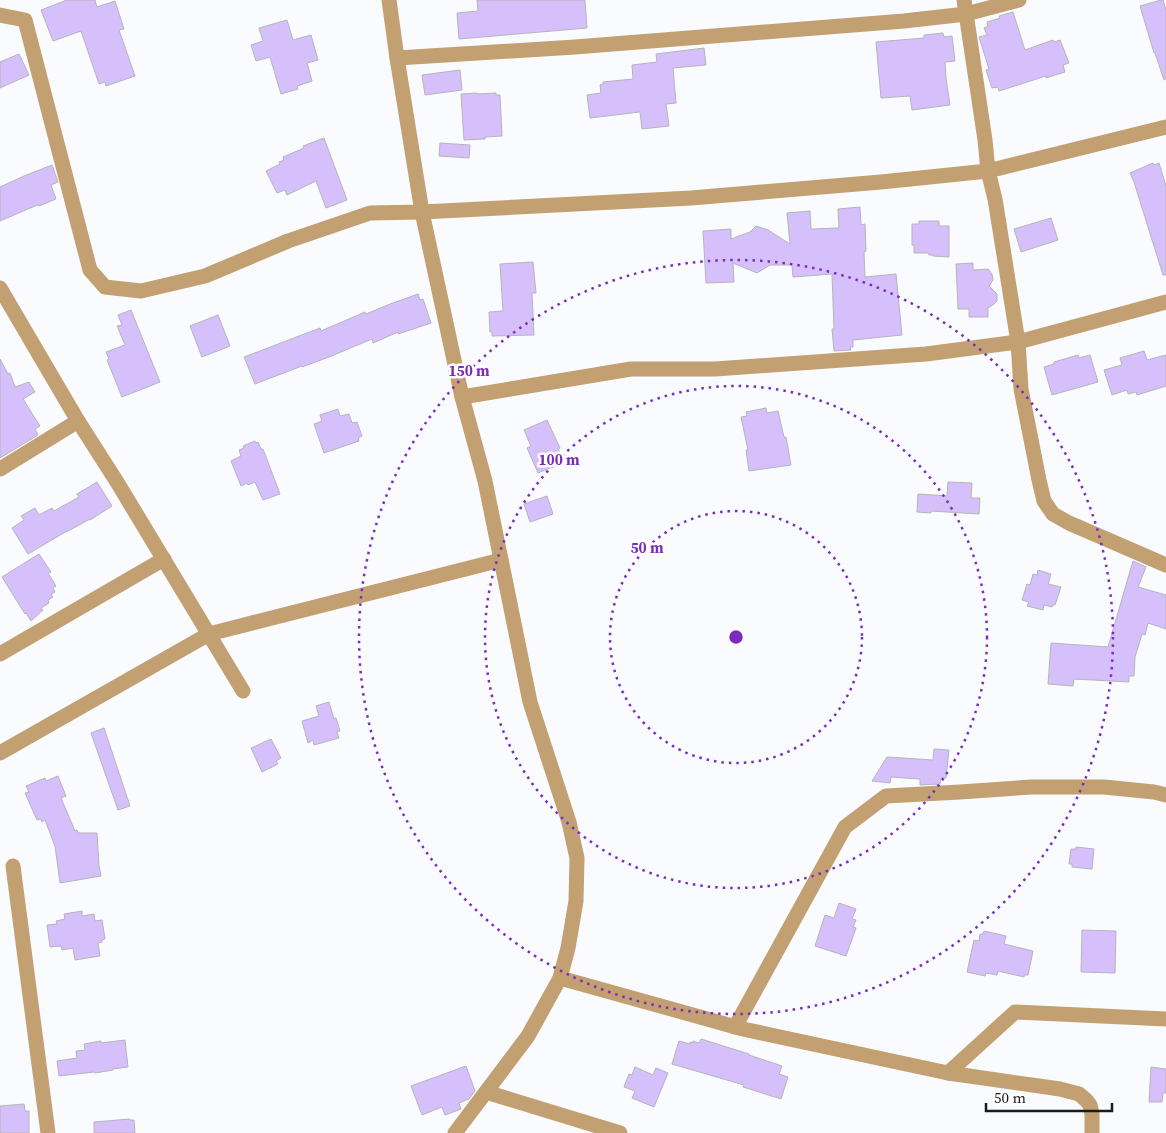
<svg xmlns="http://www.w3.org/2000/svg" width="1166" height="1133" viewBox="0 0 1166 1133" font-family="'Source Serif 4',serif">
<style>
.building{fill:#d6c0fc;stroke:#b6b4ba}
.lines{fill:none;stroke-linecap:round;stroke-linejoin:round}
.minor{stroke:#c2a071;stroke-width:15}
.ring{fill:none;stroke:#7b2cbf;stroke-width:2.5;stroke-dasharray:2.5 5}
.centre{fill:#7b2cbf;stroke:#fff;stroke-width:2.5}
.ring-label{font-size:15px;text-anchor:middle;font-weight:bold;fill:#7b2cbf;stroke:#fff;stroke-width:5;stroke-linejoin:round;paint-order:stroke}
</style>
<rect width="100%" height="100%" fill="#f9fbff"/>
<g class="building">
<polygon points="67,0 95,0 97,7 115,1 124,29 119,30 135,76 106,86 105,82 99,84 81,31 53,41 41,10"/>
<polygon points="477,0 585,0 587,28 459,39 457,13 478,11"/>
<polygon points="1161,0 1163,0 1166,10 1166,79 1164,80 1155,53 1154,53 1140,6"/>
<polygon points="1013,12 1025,50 1053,40 1054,42 1060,40 1069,63 1063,65 1065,72 1046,78 1046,76 999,91 998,87 992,88 986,70 989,69 979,37 987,35 984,28 988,26 987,22 1000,18 999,16"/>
<polygon points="287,20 293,40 311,35 318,60 307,63 312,81 297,86 298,89 281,94 270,57 256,61 251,45 263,41 259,28"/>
<polygon points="943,33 944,37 952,36 955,61 945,62 946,78 950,105 912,110 910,96 881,98 876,42 924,38 924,35"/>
<polygon points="704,48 706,65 673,68 676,103 666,104 669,126 642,129 640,112 590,118 587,95 601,93 600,85 603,84 603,82 633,79 632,65 657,62 656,54"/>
<polygon points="19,54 29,75 0,88 0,62"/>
<polygon points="460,70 462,90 425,95 422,75"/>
<polygon points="477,93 477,94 496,93 496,95 500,95 502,136 485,137 485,139 464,140 461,94"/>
<polygon points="324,138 347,200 326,208 316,181 287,195 285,190 277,193 266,171 280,164 279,162 284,160 283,157 304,148 303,146"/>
<polygon points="440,143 470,145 469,158 439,156"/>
<polygon points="1153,163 1154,165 1159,163 1166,186 1166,275 1163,275 1134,182 1130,173"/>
<polygon points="52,165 58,182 51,185 56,199 39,206 38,205 35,206 0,221 0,187 24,176"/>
<polygon points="860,207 861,225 865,224 866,251 864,252 865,277 896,274 902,335 853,340 853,347 850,347 851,350 834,351 832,329 834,329 832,274 793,277 792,265 770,265 757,273 733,263 734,282 706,283 703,231 731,229 731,239 750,232 756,226 768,230 790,244 787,213 810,211 811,229 839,228 838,209"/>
<polygon points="1051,218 1058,240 1021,252 1014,229"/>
<polygon points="919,221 939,221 939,226 949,226 949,257 933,256 933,255 929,255 928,253 914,253 914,245 912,245 912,224 919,224"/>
<polygon points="533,262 536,293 532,293 534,335 492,336 492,332 490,332 489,312 503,311 500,264"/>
<polygon points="973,263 973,270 988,269 992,274 993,280 989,286 997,294 997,301 994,304 988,308 988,317 969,317 969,309 958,309 956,264"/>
<polygon points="418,294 420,300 423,299 431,323 398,334 398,332 373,343 372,339 329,357 302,367 302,366 255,384 244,357 320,328 321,331 365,312 366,314 390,304"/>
<polygon points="131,310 160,382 122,397 107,360 109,359 106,352 125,345 117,326 122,325 118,315"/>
<polygon points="218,315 230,346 202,357 190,326"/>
<polygon points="1144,351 1147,360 1166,355 1166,386 1137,395 1136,392 1128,394 1127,390 1112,395 1104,370 1122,365 1120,358"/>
<polygon points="1078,355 1079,358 1090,355 1098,382 1052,395 1044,367 1054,364 1054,362"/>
<polygon points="0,359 8,374 10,373 15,387 29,382 35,392 23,399 40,426 35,429 38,435 0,458"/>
<polygon points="766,408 767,413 778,411 784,437 786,437 791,465 749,471 746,450 748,450 741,417 747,416 746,412"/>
<polygon points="338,409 340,416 349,414 352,423 357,422 362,436 358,438 359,441 324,453 314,424 322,421 320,415"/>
<polygon points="547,420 560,448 558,449 564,460 559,464 538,473 527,448 531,446 524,430"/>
<polygon points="255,441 256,443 258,442 261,449 263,449 280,494 263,500 255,482 248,485 247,483 241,486 231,461 241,456 239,450 244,448 243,446"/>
<polygon points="97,482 112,506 90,520 90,519 68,531 67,531 28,554 12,528 24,520 21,516 35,508 39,515 52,508 54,511 79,497 77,494"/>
<polygon points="948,482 972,483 971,498 980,498 979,514 931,511 931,513 917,512 918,494 947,496"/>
<polygon points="547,496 553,514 530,522 524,504"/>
<polygon points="39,554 51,572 48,573 56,586 53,588 55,592 51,594 53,597 48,600 49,603 41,608 43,610 31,621 26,613 25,614 2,577"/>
<polygon points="1133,561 1146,567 1138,587 1166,595 1166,629 1148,623 1145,635 1142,634 1135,657 1134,676 1129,676 1129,682 1074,679 1073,686 1048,684 1051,643 1108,647"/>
<polygon points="1038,570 1051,574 1048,584 1061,587 1055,605 1053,605 1052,607 1044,605 1043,610 1027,606 1029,602 1022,600 1027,584 1030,585 1033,574 1037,575"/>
<polygon points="329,702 334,719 336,718 340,731 337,732 339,738 314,745 313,740 308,743 302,721 319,716 316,706"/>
<polygon points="104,728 130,806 118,810 91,733"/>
<polygon points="271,739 281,758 276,761 278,764 262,772 251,748"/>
<polygon points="934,749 949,750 946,778 941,778 940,784 920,785 920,779 891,777 890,783 872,781 887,757 933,760"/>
<polygon points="58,776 66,796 61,798 75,831 77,830 78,833 97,833 99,866 101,876 60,883 55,846 45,820 42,822 41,819 37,820 25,793 29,792 26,786 45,778 46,781"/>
<polygon points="1076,847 1094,849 1092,869 1072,867 1072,864 1069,864 1071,849 1076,849"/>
<polygon points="839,903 856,909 852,919 856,920 853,927 856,928 846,956 815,946 825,915 834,918"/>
<polygon points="82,911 82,916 94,914 95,921 102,920 105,939 102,940 102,942 98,943 100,956 75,960 73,948 62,950 61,946 50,947 47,925 57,924 56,921 65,919 64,914"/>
<polygon points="1082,930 1116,931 1115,973 1081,972"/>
<polygon points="984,931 1006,936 1004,944 1033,951 1028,975 1024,975 1024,977 998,971 997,975 986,973 985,976 967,972 974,940 979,941 980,934 983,934"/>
<polygon points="701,1039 749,1054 749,1055 782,1066 779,1074 788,1077 781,1099 743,1087 744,1085 672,1064 679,1041 690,1044 690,1042 693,1043 693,1041 699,1043"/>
<polygon points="125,1040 128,1067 113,1069 113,1070 95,1073 94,1072 59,1076 57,1061 77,1058 76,1051 85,1050 84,1044 101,1041 101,1043"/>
<polygon points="466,1066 475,1091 469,1099 459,1103 461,1109 445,1115 442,1107 422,1115 411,1086"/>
<polygon points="635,1067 653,1075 656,1068 668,1073 654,1107 632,1098 635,1091 624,1087 629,1074 632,1075"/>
<polygon points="1151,1067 1166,1069 1166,1093 1163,1093 1162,1102 1149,1102"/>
<polygon points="24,1104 25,1111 29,1111 29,1133 0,1133 0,1106"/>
<polygon points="130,1119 130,1120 134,1120 135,1133 94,1133 94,1122"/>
</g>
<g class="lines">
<g class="minor">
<polyline points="389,0 397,58 575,47 904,21 966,14 1019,0"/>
<polyline points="964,0 985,140 988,171 995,199 1018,342 1021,389 1039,480 1044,501 1053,514 1069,523 1166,565"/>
<polyline points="0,15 25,20 90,270 105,287 141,291 205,276 288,241 370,213 422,212 691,198 881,182 988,171 1166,127"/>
<polyline points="397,58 422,212 462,397 485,481 530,702 569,822 577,858 576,901 568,948 560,978 528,1036 455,1133"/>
<polyline points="0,288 78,421 117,482 243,691"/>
<polyline points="462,397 631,369 715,369 926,354 1018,342 1166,302"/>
<polyline points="0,469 78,421"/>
<polyline points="0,654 164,559"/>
<polyline points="0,753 209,634 501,560"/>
<polyline points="13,866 48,1133"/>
<polyline points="560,978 743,1029 948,1073 1060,1089 1079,1094 1086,1100 1090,1105 1092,1114 1092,1133"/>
<polyline points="735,1027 845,827 886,796 960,792 1031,787 1104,787 1154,792 1166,795"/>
<polyline points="948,1073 1015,1012 1166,1019"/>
<polyline points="486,1092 620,1133"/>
</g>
</g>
<g class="ring">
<circle cx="736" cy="637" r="126"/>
<circle cx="736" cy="637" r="251"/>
<circle cx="736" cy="637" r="377"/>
</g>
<circle cx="736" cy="637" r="8" class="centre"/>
<g class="ring-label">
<text x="469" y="376">150 m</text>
<text x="559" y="465">100 m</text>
<text x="647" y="553">50 m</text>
</g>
<path d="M986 1103v8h126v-8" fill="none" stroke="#1a1b1d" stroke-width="2.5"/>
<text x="994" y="1103" font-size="15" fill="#1a1b1d" stroke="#ffffff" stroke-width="4" paint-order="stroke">50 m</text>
</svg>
